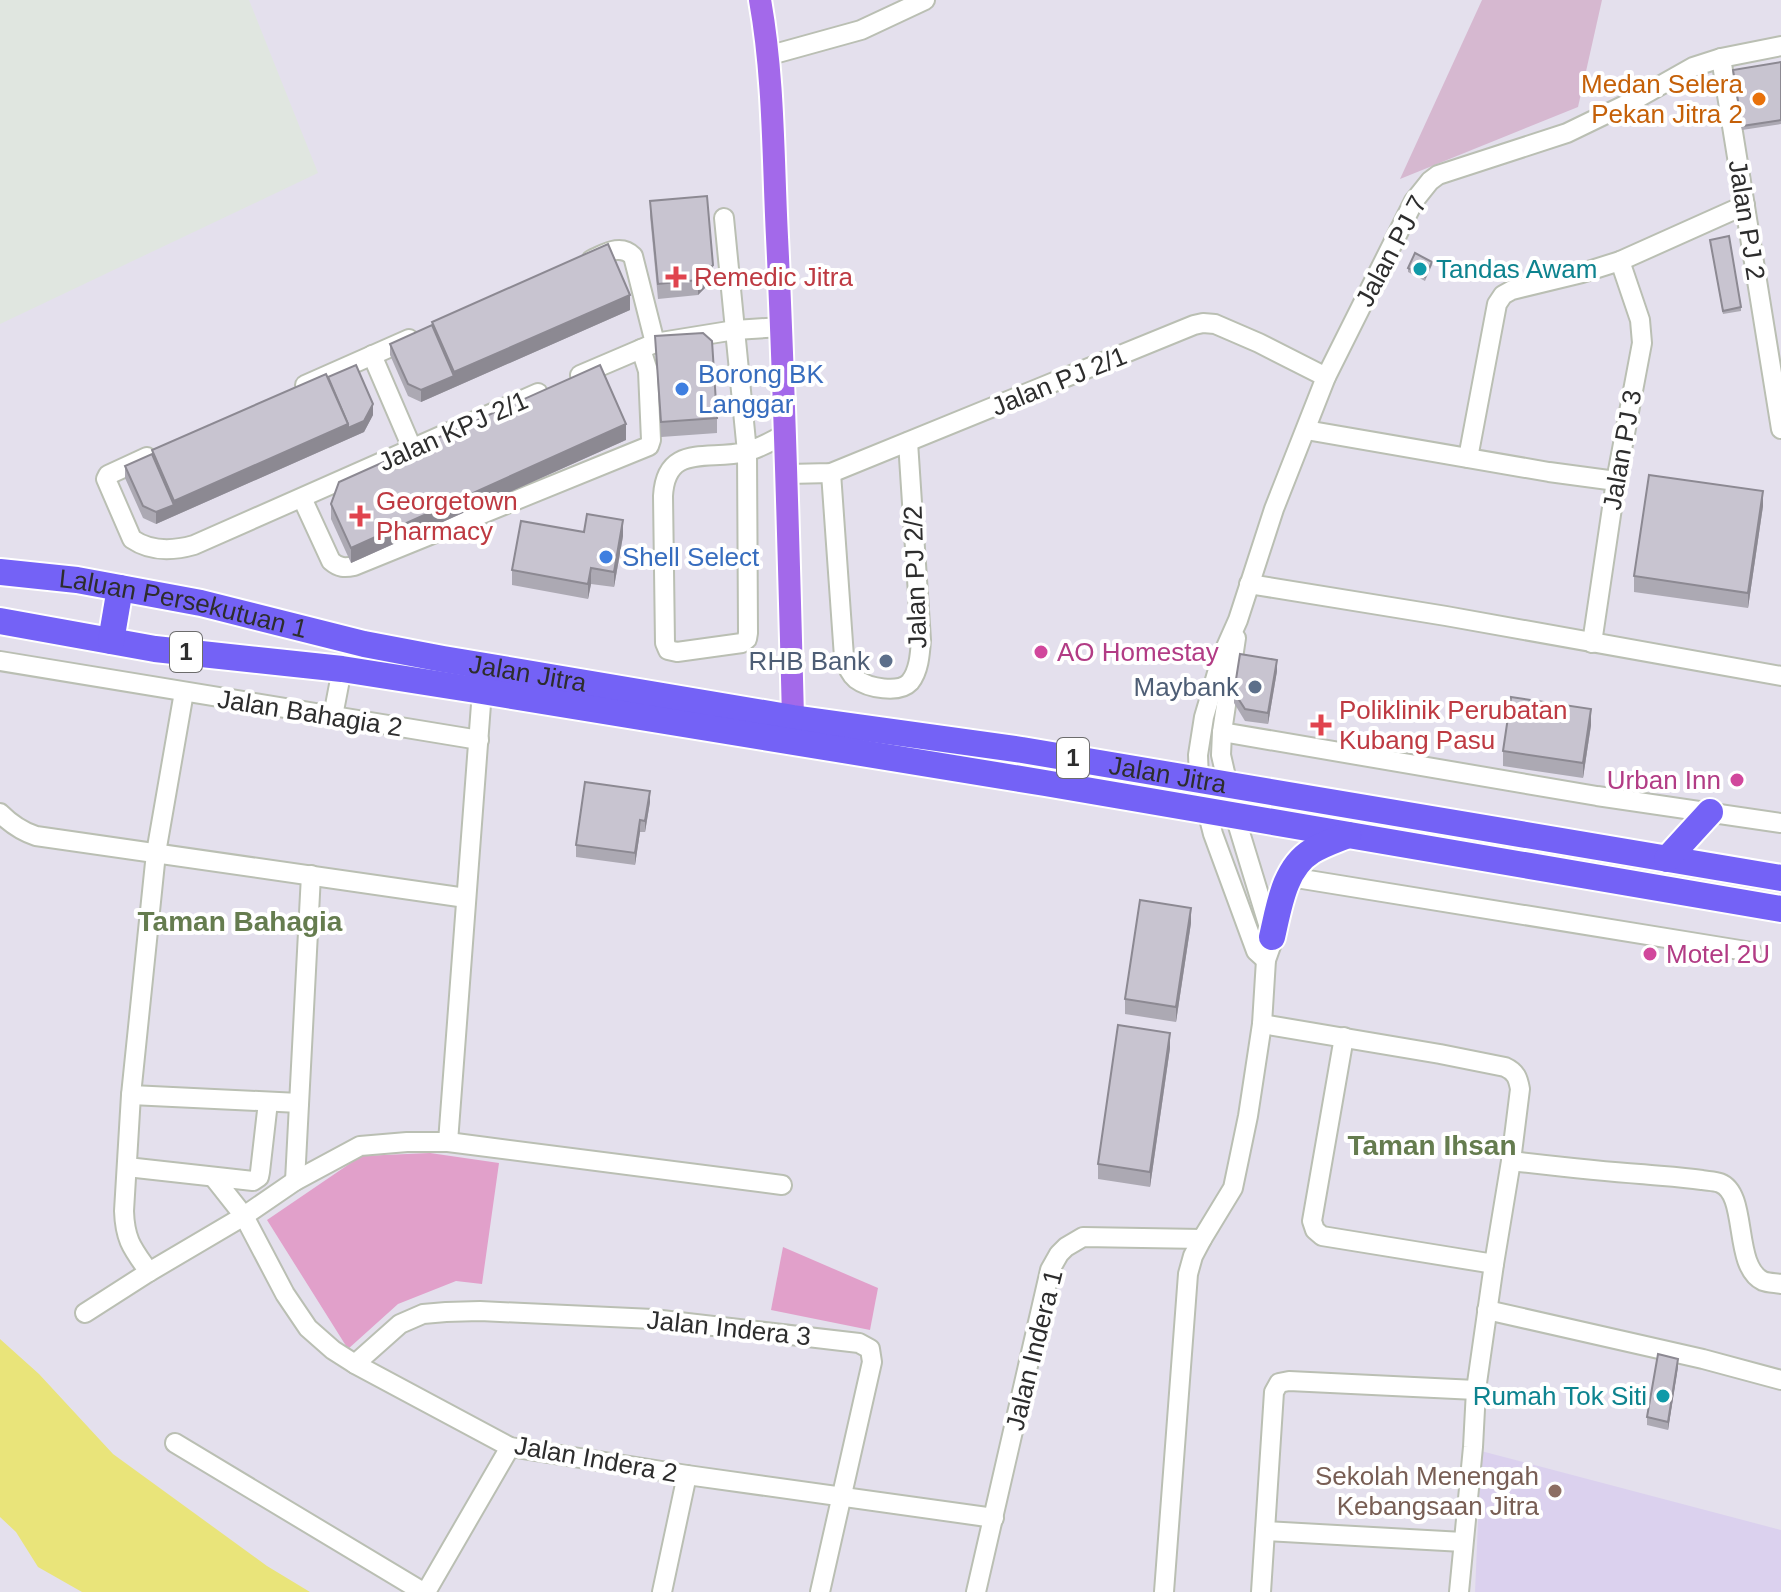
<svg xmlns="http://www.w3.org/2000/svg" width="1781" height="1592" viewBox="0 0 1781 1592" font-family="Helvetica,sans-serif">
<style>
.industrial{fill:#e0e6e0}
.education{fill:#dbd1ee}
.green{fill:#e1a0ca}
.cemetery{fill:#d6b8d0}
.water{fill:#e9e47a}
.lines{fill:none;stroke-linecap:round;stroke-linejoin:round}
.minor-casing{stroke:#babfb3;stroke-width:22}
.major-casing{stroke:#fff;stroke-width:26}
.highway-casing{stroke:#fff;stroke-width:30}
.minor{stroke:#fff;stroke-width:18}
.major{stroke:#a369ea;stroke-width:22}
.highway{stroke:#7462f6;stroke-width:26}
.wall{fill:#aca9b3}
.shaded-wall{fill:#8c8992}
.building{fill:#c8c4d0;stroke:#8c8992;stroke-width:2}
.food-dot{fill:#e8710a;stroke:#fff;stroke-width:3}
.culture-dot{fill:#0f9aa8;stroke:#fff;stroke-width:3}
.health-dot{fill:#e0444e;stroke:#fff;stroke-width:3}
.shop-dot{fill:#3f7fe0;stroke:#fff;stroke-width:3}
.hotel-dot{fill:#d1479c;stroke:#fff;stroke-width:3}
.service-dot{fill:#5c6f8a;stroke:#fff;stroke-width:3}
.education-dot{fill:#8d6e63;stroke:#fff;stroke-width:3}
.labels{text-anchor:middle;stroke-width:8;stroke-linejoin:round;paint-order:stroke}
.shield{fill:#fff;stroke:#6c6c6c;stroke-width:2}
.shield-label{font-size:24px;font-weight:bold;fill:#2d2d2d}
.food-label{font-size:26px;fill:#c56008;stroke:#fff;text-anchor:end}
.street-label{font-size:26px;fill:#2d2d2d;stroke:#fff}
.culture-label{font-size:26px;fill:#0d838f;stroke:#fff;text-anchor:start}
.health-label{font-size:26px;fill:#be3a42;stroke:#fff;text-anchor:start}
.shop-label{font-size:26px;fill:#366cbe;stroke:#fff;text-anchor:start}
.hotel-label{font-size:26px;fill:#b23c85;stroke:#fff;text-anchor:start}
.service-label{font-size:26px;fill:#4e5e75;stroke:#fff;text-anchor:end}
.education-label{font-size:26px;fill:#785e54;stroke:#fff;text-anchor:end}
.neighbourhood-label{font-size:28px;font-weight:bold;fill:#657c4f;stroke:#fff}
</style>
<rect width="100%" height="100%" fill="#e4e0ed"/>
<polygon class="industrial" points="0,0 249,0 318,173 0,324"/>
<polygon class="education" points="1481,1451 1781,1530 1781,1592 1475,1592"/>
<g class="green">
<polygon points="430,1153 499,1163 482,1284 456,1281 398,1304 348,1349 267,1220 361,1156"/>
<polygon points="783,1247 878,1288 870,1330 771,1310"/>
</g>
<polygon class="cemetery" points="1482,0 1602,0 1578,107 1400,179"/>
<polygon class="water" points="0,1339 39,1374 113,1454 267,1566 310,1592 82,1592 38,1567 16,1532 0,1517"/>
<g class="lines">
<defs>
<g id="minor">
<polyline points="767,56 861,30 925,0"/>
<polyline points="1721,58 1781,429"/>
<path d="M724 218 747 452 748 633 747 639 742 643 677 652 668 650 665 643 663 496C666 443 708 461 745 452 759 449 773 440 786 434"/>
<path d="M591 260C605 254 620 243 633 256L655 343"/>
<polyline points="372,355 412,448"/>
<polyline points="580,375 655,343 735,330 781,327"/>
<polyline points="305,385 409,339"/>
<polyline points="1306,430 1549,472 1616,481"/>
<path d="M147 457 108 475 106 479 132 539C151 552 173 551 194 545L538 393"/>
<polyline points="1468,458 1497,304 1503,295 1512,290 1582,273 1620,261 1745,205"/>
<path d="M831 473 844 657C847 665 849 673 856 679 868 688 899 694 910 682 919 671 920 654 921 640L908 442"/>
<polyline points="788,474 831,473 1194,325 1203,323 1215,324 1259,343 1326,377"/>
<path d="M302 498 331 561C339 568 345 568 354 566L649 446 651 440 648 371 641 349"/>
<polyline points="1249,584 1446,616 1781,676"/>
<polyline points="1592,643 1616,481 1642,343 1640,320 1620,261"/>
<polyline points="0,661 479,740"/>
<polyline points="333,716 342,669"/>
<polyline points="1222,732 1597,796 1781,823"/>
<path d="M0 813C11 824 21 831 36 836L466 898"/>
<polyline points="1290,877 1752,952"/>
<polyline points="1266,960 1256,951 1213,834 1199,779 1198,755 1204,717 1222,656 1238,620 1274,509 1326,377 1414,201 1430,181 1438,175 1567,133 1631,102 1693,67 1721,58 1781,46"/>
<path d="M1262 1024 1440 1054 1505 1067C1516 1072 1518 1078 1520 1089L1511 1161 1494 1264 1476 1390 1473 1447 1459 1592"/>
<polyline points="1344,1037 1312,1221 1315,1230 1322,1236 1494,1264"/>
<polyline points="131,1095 299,1103"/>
<polyline points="448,1142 482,691"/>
<path d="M1511 1161C1554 1166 1597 1171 1640 1174 1661 1176 1681 1177 1702 1180 1707 1181 1715 1181 1720 1183 1749 1194 1732 1266 1763 1281 1768 1283 1776 1283 1781 1284"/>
<polyline points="127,1167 253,1181 259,1177 260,1172 268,1102"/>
<polyline points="214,1178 244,1216 285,1294 308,1328 333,1350 355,1364 510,1447 687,1475 994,1518"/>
<polyline points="295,1181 311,875"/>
<path d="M149 1272C133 1249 125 1241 124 1211L131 1095 156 853 184 692"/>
<polyline points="1487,1310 1703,1359 1781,1380"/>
<polyline points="85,1313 149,1272 244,1216 295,1181 360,1146 407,1142 448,1142 782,1185"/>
<polyline points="355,1364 400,1324 423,1314 446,1312 480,1311 653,1319 859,1343 870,1349 872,1362 820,1592"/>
<polyline points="175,1443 423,1592"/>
<polyline points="1265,1531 1463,1542"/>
<polyline points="426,1592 510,1447"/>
<polyline points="662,1592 687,1475"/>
<polyline points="976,1592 1050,1270 1059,1254 1066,1247 1083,1237 1202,1239"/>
<polyline points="1164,1592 1188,1274 1193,1256 1202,1239 1233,1188 1248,1116 1262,1024 1266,960 1271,946 1272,937 1235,816 1221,755 1222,732 1236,638"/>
<polyline points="1261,1592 1274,1392 1279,1383 1289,1381 1476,1390"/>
</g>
<path id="major" d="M760 0C774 78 773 158 777 237 785 397 789 558 793 718"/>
<g id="highway">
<path id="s1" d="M0 572 77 580 201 603 364 644 443 659 793 718 1022 750 1781 878"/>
<polyline points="0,621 155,649 342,669 482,691 1045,783 1781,909"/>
<polyline points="111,641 120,588"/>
<polyline points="1667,859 1710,812"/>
<path d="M1272 937C1279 907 1284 868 1312 851 1323 844 1336 840 1348 835"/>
</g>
</defs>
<use href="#minor" class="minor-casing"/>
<use href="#major" class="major-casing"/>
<use href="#highway" class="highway-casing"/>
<use href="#minor" class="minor"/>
<use href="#major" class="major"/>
<use href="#highway" class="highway"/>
</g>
<g class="wall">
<polygon points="1781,62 1781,124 1742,130 1733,73"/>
<polygon points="650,201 713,280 698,295 658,299 650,216"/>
<polygon points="1710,240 1741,307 1741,311 1723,314"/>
<polygon points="1432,265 1425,281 1408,272 1408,268"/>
<polygon points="630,310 421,402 408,396 390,355 390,344 432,326 432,322"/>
<polygon points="655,336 717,418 717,433 661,437"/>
<polygon points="328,377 373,415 364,432 156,524 143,518 125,478 125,466 152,454 152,450"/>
<polygon points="626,440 351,563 331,519 331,504"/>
<polygon points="1763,506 1748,608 1634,592 1634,576"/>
<polygon points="584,532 623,536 614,587 591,584 588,599 512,585 512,570"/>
<polygon points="1277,671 1268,724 1245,721 1234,703 1234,692"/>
<polygon points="1591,725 1583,778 1503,766 1503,751"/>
<polygon points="650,802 645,832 640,832 635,865 576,857 576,845"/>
<polygon points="1191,923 1176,1022 1125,1014 1125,999"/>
<polygon points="1170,1048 1150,1187 1098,1179 1098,1164"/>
<polygon points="1678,1367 1668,1430 1647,1425 1647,1417"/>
</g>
<g class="shaded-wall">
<polygon points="713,265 713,280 698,295 698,280"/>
<polygon points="630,295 630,310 421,402 421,390 454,376 454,372"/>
<polygon points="373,404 373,415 364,432 156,524 156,512 174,505 174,501"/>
<polygon points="626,424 626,440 351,563 351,548"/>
<polygon points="1763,491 1763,506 1748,608 1748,593"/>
<polygon points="623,520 623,536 614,587 614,572"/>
<polygon points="591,568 591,584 588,599 588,584"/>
<polygon points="1277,660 1277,671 1268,724 1268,713"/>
<polygon points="1591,709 1591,725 1583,778 1583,763"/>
<polygon points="650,791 650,802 645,832 645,821"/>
<polygon points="640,820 640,832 635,865 635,853"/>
<polygon points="1191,908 1191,923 1176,1022 1176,1007"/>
<polygon points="1170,1033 1170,1048 1150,1187 1150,1172"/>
<polygon points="1678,1359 1678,1367 1668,1430 1668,1422"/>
</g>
<g class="building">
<polygon points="1781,62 1781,120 1742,126 1733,70"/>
<polygon points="707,196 713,265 698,280 658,284 650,201"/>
<polygon points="1729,236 1741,307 1723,311 1710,240"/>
<polygon points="608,244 630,295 454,372 432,322"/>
<polygon points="1415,253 1432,262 1425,277 1408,268"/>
<polygon points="432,325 454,376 421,390 408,384 390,344"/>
<polygon points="703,333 712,341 717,418 661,422 655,336"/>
<polygon points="356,365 373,404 364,421 348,428 348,424 328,377"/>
<polygon points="600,365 626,424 351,548 331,504 339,482"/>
<polygon points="326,374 348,424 174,501 152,450"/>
<polygon points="152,454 174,505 156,512 143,506 125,466"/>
<polygon points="1649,475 1763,491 1748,593 1634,576"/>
<polygon points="587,514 623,520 614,572 591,568 588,584 512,570 521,521 584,532"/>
<polygon points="1240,654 1277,660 1268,713 1245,709 1234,692"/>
<polygon points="1511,697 1591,709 1583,763 1503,751"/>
<polygon points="585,782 650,791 645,821 640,820 635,853 576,845"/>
<polygon points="1140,900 1191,908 1176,1007 1125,999"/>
<polygon points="1118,1025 1170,1033 1150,1172 1098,1164"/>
<polygon points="1658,1354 1678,1359 1668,1422 1647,1417"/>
</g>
<circle class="food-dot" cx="1759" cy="99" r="8"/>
<g class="culture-dot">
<circle cx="1420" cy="269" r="8"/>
<circle cx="1663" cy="1396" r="8"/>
</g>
<g class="health-dot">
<path d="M672 265h8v8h8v8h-8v8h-8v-8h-8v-8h8z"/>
<path d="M356 504h8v8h8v8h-8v8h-8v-8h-8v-8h8z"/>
<path d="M1317 713h8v8h8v8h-8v8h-8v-8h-8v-8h8z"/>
</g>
<g class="shop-dot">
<circle cx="682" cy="389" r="8"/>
<circle cx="606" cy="557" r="8"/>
</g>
<g class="hotel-dot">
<circle cx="1041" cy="652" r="8"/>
<circle cx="1737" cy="780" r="8"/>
<circle cx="1650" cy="954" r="8"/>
</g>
<g class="service-dot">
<circle cx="886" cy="661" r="8"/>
<circle cx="1255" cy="687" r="8"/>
</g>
<circle class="education-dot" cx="1555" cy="1491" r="8"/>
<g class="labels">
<g class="shield">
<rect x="170" y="632" width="32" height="40" rx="6"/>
<rect x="1057" y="738" width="32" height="40" rx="6"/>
</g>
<g class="shield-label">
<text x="186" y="660">1</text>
<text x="1073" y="766">1</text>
</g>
<g class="food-label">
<text x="1743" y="93">Medan Selera<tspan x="1743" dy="30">Pekan Jitra 2</tspan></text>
</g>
<g class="street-label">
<text transform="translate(1747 220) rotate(81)" y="9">Jalan PJ 2</text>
<text transform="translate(1391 251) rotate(-62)" y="9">Jalan PJ 7</text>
<text transform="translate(1059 381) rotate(-22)" y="9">Jalan PJ 2/1</text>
<text transform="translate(453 431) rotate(-24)" y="9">Jalan KPJ 2/1</text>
<text transform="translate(1622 450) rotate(-80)" y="9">Jalan PJ 3</text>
<text transform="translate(915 577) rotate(-92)" y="9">Jalan PJ 2/2</text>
<text dy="9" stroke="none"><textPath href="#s1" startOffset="186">Laluan Persekutuan 1</textPath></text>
<text dy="9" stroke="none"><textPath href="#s1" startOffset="538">Jalan Jitra</textPath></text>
<text transform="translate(310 713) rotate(9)" y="9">Jalan Bahagia 2</text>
<text dy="9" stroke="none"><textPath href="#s1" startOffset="1186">Jalan Jitra</textPath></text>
<text transform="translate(729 1328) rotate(6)" y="9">Jalan Indera 3</text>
<text transform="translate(1034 1350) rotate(-76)" y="9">Jalan Indera 1</text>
<text transform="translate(596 1459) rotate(10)" y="9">Jalan Indera 2</text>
</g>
<g class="culture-label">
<text x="1436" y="278">Tandas Awam</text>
<text x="1647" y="1405" text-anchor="end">Rumah Tok Siti</text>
</g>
<g class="health-label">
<text x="694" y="286">Remedic Jitra</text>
<text x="376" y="510">Georgetown<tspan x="376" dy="30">Pharmacy</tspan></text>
<text x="1339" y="719">Poliklinik Perubatan<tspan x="1339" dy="30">Kubang Pasu</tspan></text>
</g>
<g class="shop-label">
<text x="698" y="383">Borong BK<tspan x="698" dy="30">Langgar</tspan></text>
<text x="622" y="566">Shell Select</text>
</g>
<g class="hotel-label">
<text x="1057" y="661">AO Homestay</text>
<text x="1721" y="789" text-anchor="end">Urban Inn</text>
<text x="1666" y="963">Motel 2U</text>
</g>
<g class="service-label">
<text x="870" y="670">RHB Bank</text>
<text x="1239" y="696">Maybank</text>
</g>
<g class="education-label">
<text x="1539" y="1485">Sekolah Menengah<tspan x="1539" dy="30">Kebangsaan Jitra</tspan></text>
</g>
<g class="neighbourhood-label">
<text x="240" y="931">Taman Bahagia</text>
<text x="1432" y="1155">Taman Ihsan</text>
</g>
</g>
</svg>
